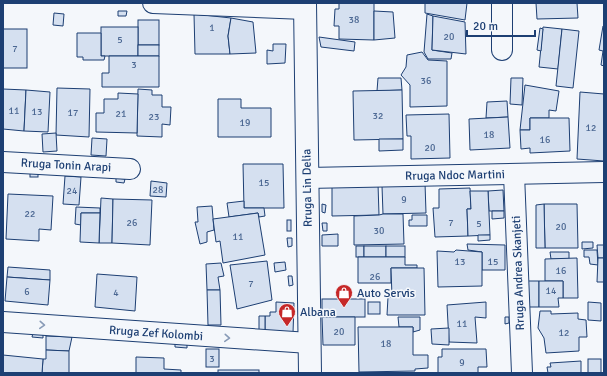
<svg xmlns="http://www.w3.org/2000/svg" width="607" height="376" viewBox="0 0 607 376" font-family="Signika,sans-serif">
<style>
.building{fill:#d5e0f0;stroke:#1d3f73}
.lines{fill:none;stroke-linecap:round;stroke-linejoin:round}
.street-casing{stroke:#1d3f73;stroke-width:22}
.secondary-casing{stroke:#1d3f73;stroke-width:24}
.street{stroke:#f4f7fb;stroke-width:20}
.secondary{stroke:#f4f7fb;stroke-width:22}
.oneway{stroke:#889bb7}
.labels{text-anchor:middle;stroke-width:3;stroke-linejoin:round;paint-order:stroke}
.number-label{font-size:10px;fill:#4b6792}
.street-label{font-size:12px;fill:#1d3f73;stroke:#f4f7fb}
.poi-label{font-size:12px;fill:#1d3f73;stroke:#f4f7fb;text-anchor:start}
</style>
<rect width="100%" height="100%" fill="#f4f7fb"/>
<g class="building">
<polygon points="339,3 374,3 374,40 339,39 339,26 334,26 335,9 339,9"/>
<polygon points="425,3 467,3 465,20 425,13"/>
<polygon points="536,3 577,3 578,18 537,19"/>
<polygon points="118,11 127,11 126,16 118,16"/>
<polygon points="374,11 393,12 395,38 374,40"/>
<polygon points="54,13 64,14 63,26 53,25"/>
<polygon points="194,14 231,18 228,36 230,54 195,54"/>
<polygon points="427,14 433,16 432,50 452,53 451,59 428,59 424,52"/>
<polygon points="433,16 465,22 466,54 432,50"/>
<polygon points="231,18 253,22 256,53 230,54 228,36"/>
<rect x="138" y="20" width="21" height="25"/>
<polygon points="603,26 604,26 604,66 601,65 603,51 599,50"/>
<rect x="101" y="27" width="37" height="29"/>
<polygon points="543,27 562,29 558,69 539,67"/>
<polygon points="540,28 543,29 541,51 537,50"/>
<rect x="3" y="29" width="24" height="39"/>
<polygon points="562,29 579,31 573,88 556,86"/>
<polygon points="77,33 101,33 101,56 105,56 104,60 83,60 83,57 77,57"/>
<polygon points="319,37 355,42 354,51 321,47"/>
<polygon points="273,44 286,44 285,63 267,64 267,50 273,51"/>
<rect x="138" y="45" width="21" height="11"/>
<polygon points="422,52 428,60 447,61 447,106 410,107 410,85 401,75 406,67 407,55"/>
<polygon points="109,56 159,56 159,87 102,87 102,73 109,73"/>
<polygon points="378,78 401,78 402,90 377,91"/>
<polygon points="511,78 523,78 522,105 510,104"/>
<polygon points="525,85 559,91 556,111 549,110 549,118 530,118 530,130 520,130"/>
<polygon points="57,88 90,89 89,137 56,135"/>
<polygon points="3,89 26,90 24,131 3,129"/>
<polygon points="138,89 152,90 152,95 162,95 162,107 171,107 170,125 162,124 162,137 137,136"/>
<polygon points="26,90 50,92 48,132 24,131"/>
<polygon points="402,90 403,139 354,140 353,91"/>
<polygon points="580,92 604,94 604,161 577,159"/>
<polygon points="118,93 138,94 137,133 96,132 96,113 104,113 104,99 118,99"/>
<polygon points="218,99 241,99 241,108 271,108 271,137 218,137"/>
<polygon points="507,101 508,117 486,118 487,102"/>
<polygon points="449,114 450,158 411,159 411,136 407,136 406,115"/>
<polygon points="508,117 510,148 470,150 469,119"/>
<polygon points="530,118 569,118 570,151 530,153 530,148 521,149 520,130 530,130"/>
<polygon points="56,133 57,151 43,152 42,134"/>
<polygon points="92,138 107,139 106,156 91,155"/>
<polygon points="379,139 403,139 403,150 379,151"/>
<polygon points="243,164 283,164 284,208 244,208"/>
<rect x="30" y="173" width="8" height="4"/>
<polygon points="65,176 81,177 79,205 63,204"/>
<polygon points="116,178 125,179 124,183 116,182"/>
<polygon points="151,181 167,183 166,197 150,196"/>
<polygon points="425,183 426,213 383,214 382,186"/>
<polygon points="378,184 379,215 332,216 332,185"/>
<polygon points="470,188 471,209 467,209 468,236 435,237 433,208 439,208 439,189"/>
<polygon points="503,190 504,211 489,211 488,191"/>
<polygon points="470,191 488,191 490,235 468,236 467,209 471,209"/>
<polygon points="8,194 53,196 51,230 39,229 39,241 6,239"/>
<polygon points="101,198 113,199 112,243 99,243"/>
<polygon points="113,199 152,200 150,245 112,243"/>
<polygon points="244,201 244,208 264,208 265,216 259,217 258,213 229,217 227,203"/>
<polygon points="322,204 326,205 325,213 322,212"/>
<polygon points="544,204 577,204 578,248 545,248"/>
<polygon points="544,204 545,248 536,248 536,205"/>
<polygon points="212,206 214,230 207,232 207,242 200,244 195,222 198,222 197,207"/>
<polygon points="76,207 100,208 100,213 81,213 81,225 75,224"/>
<polygon points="492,211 504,211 504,218 492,219"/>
<polygon points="81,213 100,213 99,243 80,242"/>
<polygon points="258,213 265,255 223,263 220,241 216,242 213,219"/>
<polygon points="383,214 403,214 404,244 354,245 354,216 379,215"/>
<polygon points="412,215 427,215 427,226 409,226 409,220 412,220"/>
<rect x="287" y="220" width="4" height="11"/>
<polygon points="322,223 327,223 327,231 323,231"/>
<polygon points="338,234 338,246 322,246 322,235"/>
<polygon points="478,235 490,235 490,240 478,241"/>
<polygon points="287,238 292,238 292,246 288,247"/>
<polygon points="582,242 593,242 593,248 582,249"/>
<polygon points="467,244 505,245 505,270 482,270 482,252 468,250"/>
<polygon points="597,245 604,245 604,258 598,258"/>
<rect x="356" y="246" width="8" height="11"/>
<rect x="364" y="246" width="22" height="11"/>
<rect x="386" y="246" width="19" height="11"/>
<polygon points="456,250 482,252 482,286 438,287 437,251 454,252"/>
<polygon points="584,250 597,250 598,265 590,264 589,257 584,257"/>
<polygon points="550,252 569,252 569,259 551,259"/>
<polygon points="358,257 405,257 405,265 417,265 417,268 391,268 391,283 358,283"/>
<polygon points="577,258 578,298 563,298 563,281 545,281 545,259"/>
<polygon points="598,258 604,258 604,282 597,282"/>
<polygon points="267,261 272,300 237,309 230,265"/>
<polygon points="285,262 286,270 275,272 274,263"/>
<polygon points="221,263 224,276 218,277 220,290 207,290 206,264"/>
<polygon points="8,267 50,270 50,280 7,277"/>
<polygon points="391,268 424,268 425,315 387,315 388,297 392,297"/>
<polygon points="97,274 137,277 135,311 95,307"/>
<polygon points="288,276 292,276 293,285 289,286"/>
<polygon points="7,277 50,280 48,305 5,301"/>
<polygon points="524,281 539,281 539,307 525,307"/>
<polygon points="539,281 563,281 563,298 558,298 559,307 539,307"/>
<polygon points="207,290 220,290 221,325 208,325"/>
<rect x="322" y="299" width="43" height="18"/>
<polygon points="276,302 294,303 293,333 265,331 265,316 270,316 270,312 276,312"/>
<rect x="368" y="302" width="12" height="12"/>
<polygon points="486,302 486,318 475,317 477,343 449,342 447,305"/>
<polygon points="588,302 601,303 601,321 588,320"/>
<polygon points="540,311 551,311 551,314 578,313 578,319 586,320 587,337 579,337 579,351 546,353 544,338 538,328"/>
<polygon points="259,316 265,316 265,331 259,330"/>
<polygon points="322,317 355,317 355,345 323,345"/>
<polygon points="398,317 420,317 420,330 413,332 413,327 399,327"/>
<polygon points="505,317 509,317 509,323 505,324"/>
<polygon points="358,327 413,327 413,355 428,355 428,368 415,369 415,371 359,372"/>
<polygon points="449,328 449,345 432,344 431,329"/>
<polygon points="33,333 43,334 43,338 32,337"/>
<polygon points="46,336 72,337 69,351 46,350"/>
<polygon points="175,342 187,343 187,348 175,347"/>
<rect x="206" y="349" width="13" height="18"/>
<polygon points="442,349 486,349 487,367 478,367 478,373 438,373 438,357 442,357"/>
<polygon points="46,350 69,351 69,373 42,373 43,359 46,359"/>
<polygon points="3,355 43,359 42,373 3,373"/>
<polygon points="136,357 164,358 164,369 181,370 181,373 194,373 136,373"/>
<rect x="588" y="359" width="13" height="14"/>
<polygon points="581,361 581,373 548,373 547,367 551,367 550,363"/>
<rect x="218" y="370" width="41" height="3"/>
</g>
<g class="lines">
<defs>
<g id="street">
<polyline points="153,3 305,9"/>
<polyline points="502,3 502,50"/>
<polyline points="3,162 130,169"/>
<polyline points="514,174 522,373"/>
<polyline points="307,178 604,172"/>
<polyline points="3,322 309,343"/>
</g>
<polyline id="secondary" points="305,3 310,373"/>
</defs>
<use href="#street" class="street-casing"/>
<use href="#secondary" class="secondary-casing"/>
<use href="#street" class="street"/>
<use href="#secondary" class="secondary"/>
</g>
<defs><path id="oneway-chevron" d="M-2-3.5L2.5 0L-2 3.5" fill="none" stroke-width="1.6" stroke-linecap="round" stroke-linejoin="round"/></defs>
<g class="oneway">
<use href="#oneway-chevron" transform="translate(42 325) rotate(4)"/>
<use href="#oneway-chevron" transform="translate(227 338) rotate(4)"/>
</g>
<defs>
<symbol id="shop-pin" viewBox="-11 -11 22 30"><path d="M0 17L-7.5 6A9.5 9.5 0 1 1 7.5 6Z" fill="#c62828" stroke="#f4f7fb"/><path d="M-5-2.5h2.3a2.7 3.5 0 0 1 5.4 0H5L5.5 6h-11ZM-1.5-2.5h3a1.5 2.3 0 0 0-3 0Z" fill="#fff"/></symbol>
</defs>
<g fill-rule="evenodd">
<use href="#shop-pin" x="334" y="283" width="20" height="27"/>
<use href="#shop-pin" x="277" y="302" width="20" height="27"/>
</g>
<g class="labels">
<g class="number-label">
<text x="354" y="23">38</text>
<text x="212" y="31">1</text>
<text x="449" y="40">20</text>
<text x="120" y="43">5</text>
<text x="15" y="52">7</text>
<text x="134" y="68">3</text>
<text x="426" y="84">36</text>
<text x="14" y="114">11</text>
<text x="37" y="115">13</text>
<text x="73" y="116">17</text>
<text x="121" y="117">21</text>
<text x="378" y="119">32</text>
<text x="154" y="120">23</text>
<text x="245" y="126">19</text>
<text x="591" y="131">12</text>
<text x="489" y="138">18</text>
<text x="545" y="143">16</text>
<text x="430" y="151">20</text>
<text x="264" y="186">15</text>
<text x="158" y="193">28</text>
<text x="72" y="194">24</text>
<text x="404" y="203">9</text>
<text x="30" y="217">22</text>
<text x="132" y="226">26</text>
<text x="451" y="226">7</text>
<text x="479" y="227">5</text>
<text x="561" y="230">20</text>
<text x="379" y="234">30</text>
<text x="238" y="240">11</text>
<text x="460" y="265">13</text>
<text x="493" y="265">15</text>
<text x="561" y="274">16</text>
<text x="375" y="280">26</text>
<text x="251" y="287">7</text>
<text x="551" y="294">14</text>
<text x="27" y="295">6</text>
<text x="116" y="296">4</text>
<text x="462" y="327">11</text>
<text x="339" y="335">20</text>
<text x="564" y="336">12</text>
<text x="386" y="347">18</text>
<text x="212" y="362">3</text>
<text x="462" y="366">9</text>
</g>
<g class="street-label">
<text transform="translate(66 165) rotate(3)" y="4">Rruga Tonin Arapi</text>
<text transform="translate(455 175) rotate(-1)" y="4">Rruga Ndoc Martini</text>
<text transform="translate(307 188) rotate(-91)" y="4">Rruga Lin Delia</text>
<text transform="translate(518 273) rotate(-92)" y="4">Rruga Andrea Skanjeti</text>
<text transform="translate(156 333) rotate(4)" y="4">Rruga Zef Kolombi</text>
</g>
<g class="poi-label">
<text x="357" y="297">Auto Servis</text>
<text x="300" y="316">Albana</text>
</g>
</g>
<rect width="607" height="376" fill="none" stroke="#1d3f73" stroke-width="8"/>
<path d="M467 30v6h68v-6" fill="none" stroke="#1d3f73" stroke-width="2"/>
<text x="473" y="30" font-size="12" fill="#1d3f73" stroke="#f4f7fb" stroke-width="3" paint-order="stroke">20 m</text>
</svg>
